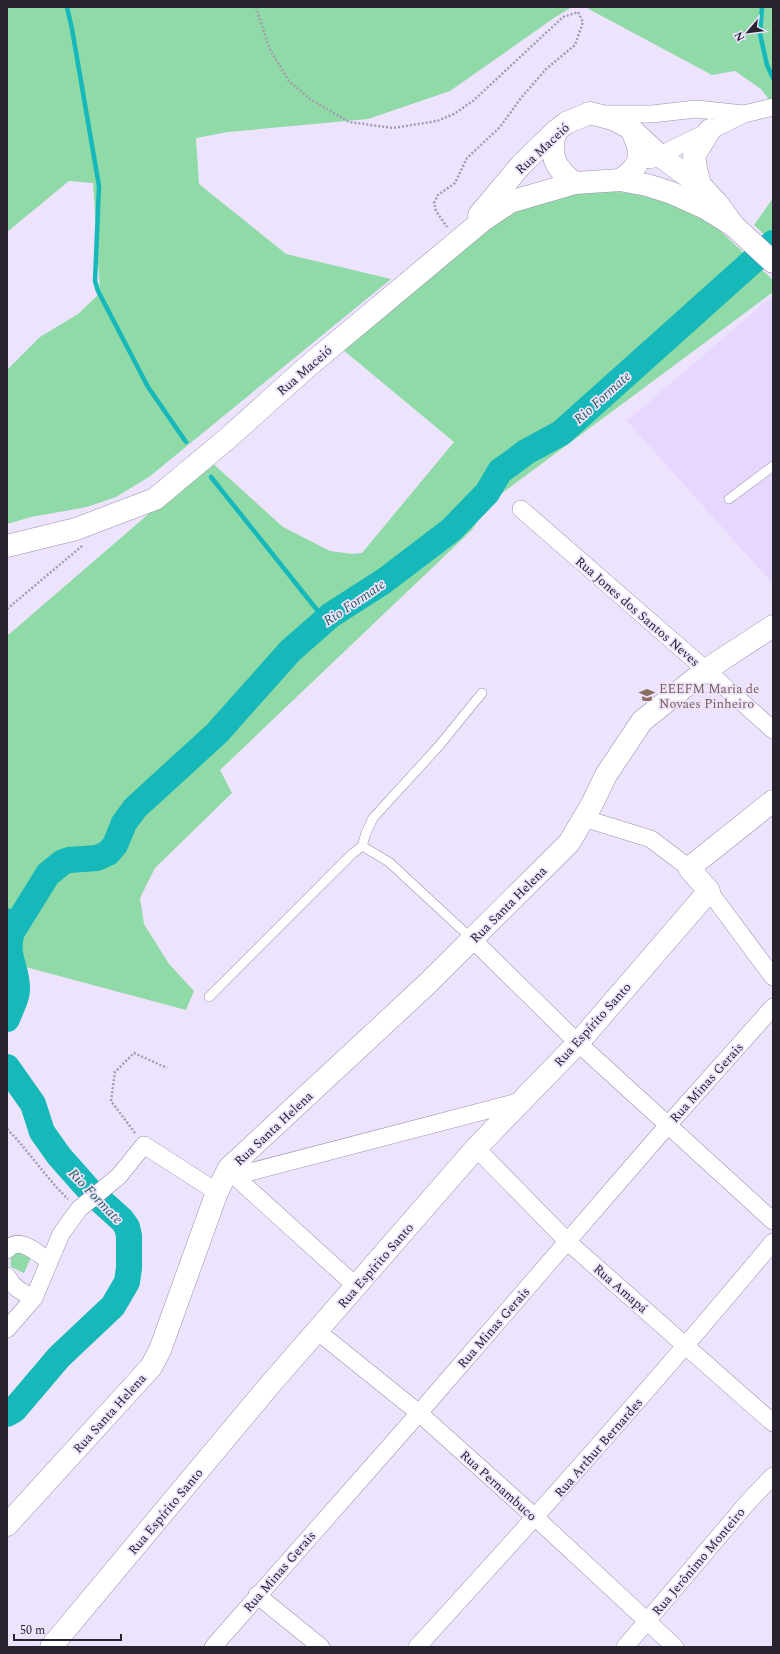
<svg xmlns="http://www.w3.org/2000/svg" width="780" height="1654" viewBox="0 0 780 1654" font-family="Spectral,serif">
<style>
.built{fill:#e7d7fe}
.green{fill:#8fdaa7}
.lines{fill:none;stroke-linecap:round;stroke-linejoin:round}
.stream{stroke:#16b8ba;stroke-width:4.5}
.river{stroke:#16b8ba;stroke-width:26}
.service-casing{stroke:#9c90ae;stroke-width:10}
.minor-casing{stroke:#9c90ae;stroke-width:18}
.tertiary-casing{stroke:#9c90ae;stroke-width:23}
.secondary-casing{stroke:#9c90ae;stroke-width:23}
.path{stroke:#a49cb0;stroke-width:2.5;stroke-dasharray:2 2;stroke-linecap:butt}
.service{stroke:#fff;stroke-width:9}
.minor{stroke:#fff;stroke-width:17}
.tertiary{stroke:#fff;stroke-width:22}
.secondary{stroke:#fff;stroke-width:22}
.labels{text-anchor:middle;stroke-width:3.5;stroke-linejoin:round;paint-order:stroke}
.street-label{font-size:13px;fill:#28232f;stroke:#ede3fd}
.education-label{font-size:13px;fill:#785e54;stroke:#ede3fd;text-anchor:start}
.water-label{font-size:14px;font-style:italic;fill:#265f60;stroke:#ede3fd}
</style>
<rect width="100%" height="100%" fill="#ede3fd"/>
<polygon class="built" points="773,295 773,584 627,421"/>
<g class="green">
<polygon points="7,7 572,7 554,18 450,91 368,119 228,132 196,138 199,184 286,254 391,279 149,477 116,497 87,507 31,517 7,524 7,370 40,337 78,314 100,293 93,183 69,181 7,232"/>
<polygon points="585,7 773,7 773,105 761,89 735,71 712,75"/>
<polygon points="591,190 630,193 679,204 714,225 773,280 773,292 490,502 472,530 220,770 232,793 155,868 140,898 144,924 169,964 194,991 186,1010 7,962 7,636 210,461 283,527 330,551 352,554 362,553 454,442 342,349 482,233 516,210"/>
<polygon points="773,198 773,243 754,225"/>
<path d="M20 1249 32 1255 24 1273 11 1267C10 1258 11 1254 20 1249Z"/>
</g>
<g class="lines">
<g class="stream">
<polyline points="67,7 72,29 99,186 95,281 98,291 148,387 186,442"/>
<polyline points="762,7 760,34 767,65 773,78"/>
<polyline points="211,477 325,620"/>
<polyline points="7,910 22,916"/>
</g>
<g class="river">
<path d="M7 1019C10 1010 17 999 17 990 18 969 4 955 12 932L48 874 63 862 69 860 97 858 108 853 115 845 124 823 135 808 217 733 290 651 331 615 384 581 451 530 487 493 500 471 510 464 526 452 561 433 773 243"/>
<polyline points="7,1067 33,1104 42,1132 59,1156 90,1191 122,1220 127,1227 129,1236 129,1268 127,1282 113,1306 59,1357 14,1410 7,1414"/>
</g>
<defs>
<g id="service">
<polyline points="729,499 773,466"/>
<polyline points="362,846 366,833 373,818 438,747 482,693"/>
<polyline points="209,997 352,854 362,846 389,862 472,939"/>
</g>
<g id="minor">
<polyline points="607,114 652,114 696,109 744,114"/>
<polyline points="650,160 744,114 773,107"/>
<polyline points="521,509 706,670 773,730"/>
<polyline points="583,818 651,839 689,868"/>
<polyline points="709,891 773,977"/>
<polyline points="472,939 578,1043 773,1221"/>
<polyline points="476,1148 568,1242 773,1423"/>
<polyline points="229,1171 357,1287"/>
<polyline points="236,1177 246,1173 522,1101"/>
<path d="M7 1250C19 1235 37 1253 49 1261"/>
<path d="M7 1276C13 1288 22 1292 34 1298"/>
<polyline points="7,1329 34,1298 61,1234 79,1209 119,1176 144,1145 217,1192"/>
<polyline points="317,1331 419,1413 536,1518 675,1647"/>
<polyline points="257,1595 321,1647"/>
<polyline points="213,1647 419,1413 668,1125 773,1007"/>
<path d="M417 1647C539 1514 658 1380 773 1242"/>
<polyline points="625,1647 749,1501 773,1476"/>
</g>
<g id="tertiary">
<polyline points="7,1525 151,1367 160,1350 217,1192 229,1168 426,985 569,843 592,804 606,775 642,721 706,670 773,626"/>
<polyline points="51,1647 268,1387 476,1148 578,1043 709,891 689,868 773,801"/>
</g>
<g id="secondary">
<path d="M556 131C548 154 555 169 575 183"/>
<path d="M620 180C644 164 643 153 631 129"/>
<polyline points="700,185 696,169 694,156 710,130"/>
<polyline points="479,215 521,165 556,131 566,123 590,113 613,119 630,128 660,156 700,185 717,203 734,226 773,262"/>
<polyline points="7,546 76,529 155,499 228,438 307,367 482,221 510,202 575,183 620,180 647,185 672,193 705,208 734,226"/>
</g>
</defs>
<use href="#service" class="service-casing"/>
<use href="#minor" class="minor-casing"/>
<use href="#tertiary" class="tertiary-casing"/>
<use href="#secondary" class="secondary-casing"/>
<g class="path">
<polyline points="256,7 269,48 289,81 310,99 349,122 393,128 437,121 454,114 473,101 563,17 578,12 583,22 575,45 546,69 521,98 500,127 467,158 455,183 438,195 434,203 436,211 447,227"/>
<polyline points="7,609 82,546"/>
<path d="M7 1129C29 1151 46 1178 68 1199"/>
<polyline points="135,1133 111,1101 115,1072 134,1053 167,1068"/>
</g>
<use href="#service" class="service"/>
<use href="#minor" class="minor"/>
<use href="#tertiary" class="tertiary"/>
<use href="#secondary" class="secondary"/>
</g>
<defs>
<symbol id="school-bare" viewBox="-9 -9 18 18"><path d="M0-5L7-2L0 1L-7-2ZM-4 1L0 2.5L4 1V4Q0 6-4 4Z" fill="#8d6e63" stroke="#ede3fd" stroke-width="2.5" paint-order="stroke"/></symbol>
</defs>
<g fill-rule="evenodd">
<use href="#school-bare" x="636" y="684" width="22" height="22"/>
</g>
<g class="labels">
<g class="street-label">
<text transform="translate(542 148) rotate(-43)" y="5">Rua Maceió</text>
<text transform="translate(304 370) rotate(-41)" y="5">Rua Maceió</text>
<text transform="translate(638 611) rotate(41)" y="5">Rua Jones dos Santos Neves</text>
<text transform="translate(508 904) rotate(-45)" y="5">Rua Santa Helena</text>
<text transform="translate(592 1024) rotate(-48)" y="5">Rua Espírito Santo</text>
<text transform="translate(706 1082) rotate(-48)" y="5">Rua Minas Gerais</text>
<text transform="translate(273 1128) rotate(-43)" y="5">Rua Santa Helena</text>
<text transform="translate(375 1265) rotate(-49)" y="5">Rua Espírito Santo</text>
<text transform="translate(621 1288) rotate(41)" y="5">Rua Amapá</text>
<text transform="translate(493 1327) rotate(-49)" y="5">Rua Minas Gerais</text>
<text transform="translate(109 1413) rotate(-48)" y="5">Rua Santa Helena</text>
<text transform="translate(598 1447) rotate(-49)" y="5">Rua Arthur Bernardes</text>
<text transform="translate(499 1485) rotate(42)" y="5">Rua Pernambuco</text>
<text transform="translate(165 1511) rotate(-50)" y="5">Rua Espírito Santo</text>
<text transform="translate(698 1561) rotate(-50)" y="5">Rua Jerônimo Monteiro</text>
<text transform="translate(279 1571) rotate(-49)" y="5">Rua Minas Gerais</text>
</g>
<g class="education-label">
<text x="659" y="693">EEEFM Maria de<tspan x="659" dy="15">Novaes Pinheiro</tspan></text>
</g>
<g class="water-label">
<text transform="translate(602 397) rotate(-42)" y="5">Rio Formate</text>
<text transform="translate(354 602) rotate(-34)" y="5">Rio Formate</text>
<text transform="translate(96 1196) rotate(46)" y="5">Rio Formate</text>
</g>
</g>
<rect width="780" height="1654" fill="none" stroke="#28232f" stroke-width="16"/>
<g transform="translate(748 32) rotate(242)" stroke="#ede3fd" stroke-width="3" paint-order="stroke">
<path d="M0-3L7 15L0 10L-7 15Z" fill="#28232f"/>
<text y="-6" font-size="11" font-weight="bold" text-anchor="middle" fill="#28232f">N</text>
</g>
<path d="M14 1634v6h107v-6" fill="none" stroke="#28232f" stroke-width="2"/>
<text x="20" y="1634" font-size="12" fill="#28232f" stroke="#ede3fd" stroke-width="3" paint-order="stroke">50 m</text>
</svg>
